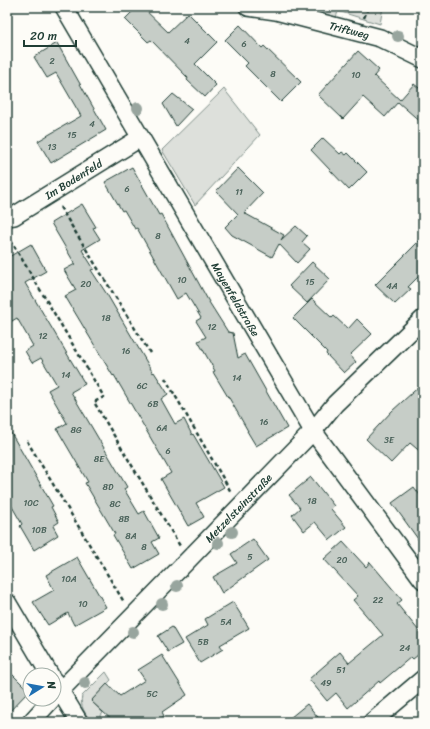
<svg xmlns="http://www.w3.org/2000/svg" width="430" height="729" viewBox="0 0 430 729" font-family="Sriracha,sans-serif">
<style>
.green{fill:#dde0db;stroke:#7e8e88}
.building{fill:#c6cdc7;stroke:#1f3d34}
.lines{fill:none;stroke-linecap:round;stroke-linejoin:round}
.street-casing{stroke:#1f3d34;stroke-width:20}
.path{stroke:#1f3d34;stroke-width:2.5;stroke-dasharray:4 3;stroke-linecap:butt}
.street{stroke:#fdfcf7;stroke-width:17}
.tree{fill:#98a59e}
.labels{text-anchor:middle;stroke-width:4;stroke-linejoin:round;paint-order:stroke}
.number-label{font-size:9px;fill:#496159}
.street-label{font-size:11px;fill:#1f3d34;stroke:#fdfcf7}
</style>
<rect width="100%" height="100%" fill="#fdfcf7"/>
<filter id="ink" filterUnits="userSpaceOnUse"><feTurbulence type="fractalNoise" baseFrequency=".025" numOctaves="2"/><feDisplacementMap in="SourceGraphic" scale="8" xChannelSelector="R" yChannelSelector="G"/><feConvolveMatrix kernelMatrix="1 2 1 2 8 2 1 2 1" color-interpolation-filters="sRGB"/></filter>
<g filter="url(#ink)">
<g class="green">
<polygon points="284,7 383,7 380,24 338,11 336,18"/>
<polygon points="224,89 260,135 195,205 162,150"/>
<path d="M106 672 111 680 91 701 103 713 96 722H91C86 714 79 706 82 696Z"/>
</g>
<g class="building">
<polygon points="137,7 142,7 168,32 188,13 217,42 195,64 216,85 205,97 187,80 188,78 151,40 148,42 125,19"/>
<polygon points="240,25 262,48 264,46 301,82 281,102 245,66 248,63 225,40"/>
<polygon points="57,43 106,130 51,163 38,141 81,116 56,73 47,78 34,57"/>
<polygon points="358,51 379,70 374,76 400,100 414,84 423,91 423,124 398,102 385,117 363,97 343,119 318,95"/>
<polygon points="173,94 192,109 176,126 163,104"/>
<polygon points="323,138 340,154 342,152 346,155 348,153 367,172 349,190 311,150"/>
<polygon points="132,167 159,215 161,214 209,302 228,332 233,333 238,358 245,354 287,428 256,446 247,431 248,431 228,396 228,397 213,372 215,371 198,341 206,337 196,321 201,318 186,293 177,299 137,228 135,229 124,210 122,211 105,182"/>
<polygon points="238,168 263,193 244,213 284,235 281,240 296,226 307,236 302,242 310,249 297,263 279,244 272,257 232,235 225,227 238,214 216,191"/>
<polygon points="82,204 96,227 93,228 100,239 82,250 94,269 91,270 108,296 153,373 154,372 168,394 161,399 175,424 184,419 192,435 193,434 224,487 196,503 204,517 188,526 161,479 171,473 114,375 113,376 65,296 76,290 64,270 75,264 51,223"/>
<polygon points="423,237 423,272 408,287 411,289 395,304 375,285"/>
<polygon points="31,244 46,271 25,283 85,384 71,392 127,487 124,489 139,514 144,511 159,538 152,542 159,554 133,569 113,535 115,534 85,483 88,482 57,429 67,423 48,390 57,385 41,358 32,363 25,351 33,346 17,318 7,324 7,258"/>
<polygon points="312,262 330,279 307,303 289,286"/>
<polygon points="312,299 332,318 334,316 348,329 357,319 372,334 350,355 356,362 344,373 326,354 327,352 293,318"/>
<polygon points="423,383 423,454 410,443 391,463 366,439 392,411"/>
<polygon points="7,426 53,506 51,507 59,522 53,526 58,535 34,550 20,526 22,524 7,498"/>
<polygon points="311,477 334,506 331,509 346,527 330,540 315,522 304,531 292,515 300,508 289,495"/>
<polygon points="414,487 423,499 423,546 392,503"/>
<polygon points="253,539 268,560 222,593 213,577 237,563 231,554"/>
<polygon points="343,542 366,567 370,562 402,600 397,604 423,636 423,651 413,659 411,657 380,683 379,681 348,708 336,693 327,701 309,679 340,652 349,663 383,635 353,600 358,596 324,559"/>
<polygon points="77,557 106,607 74,625 68,613 48,625 33,602 54,590 46,575"/>
<polygon points="233,602 249,628 220,645 223,649 200,663 185,639 208,625 205,619"/>
<polygon points="172,627 182,644 168,652 158,636"/>
<polygon points="162,655 187,695 162,712 164,716 155,722 114,722 91,701 107,684 120,696 145,680 138,670"/>
<polygon points="7,669 29,691 7,714"/>
<polygon points="307,704 322,722 285,722"/>
</g>
<g class="lines">
<defs>
<g id="street">
<path id="s1" d="M64 7 313 431 423 580"/>
<path id="s2" d="M248 7 276 11 380 38 423 59"/>
<path id="s3" d="M7 217 14 216 140 138"/>
<polyline points="7,602 50,675"/>
<polyline points="54,681 79,722"/>
<path id="s4" d="M54 697 188 560 313 431 335 404 423 319"/>
<polyline points="31,722 52,699"/>
<polyline points="372,722 423,679"/>
</g>
</defs>
<use href="#street" class="street-casing"/>
<g class="path">
<polyline points="364,18 368,7"/>
<polyline points="60,207 150,353"/>
<polyline points="7,234 104,397 94,402 180,546"/>
<polyline points="165,378 231,492"/>
<polyline points="27,441 124,602"/>
</g>
<use href="#street" class="street"/>
</g>
<g class="tree">
<circle cx="398" cy="36" r="6"/>
<circle cx="138" cy="108" r="6"/>
<circle cx="232" cy="532" r="6"/>
<circle cx="218" cy="543" r="6"/>
<circle cx="177" cy="586" r="6"/>
<circle cx="162" cy="604" r="6"/>
<circle cx="133" cy="632" r="6"/>
<circle cx="85" cy="683" r="6"/>
</g>
</g>
<g class="labels">
<g class="number-label">
<text x="187" y="44">4</text>
<text x="244" y="47">6</text>
<text x="52" y="64">2</text>
<text x="273" y="77">8</text>
<text x="356" y="78">10</text>
<text x="92" y="127">4</text>
<text x="72" y="138">15</text>
<text x="52" y="150">13</text>
<text x="127" y="192">6</text>
<text x="239" y="195">11</text>
<text x="158" y="239">8</text>
<text x="182" y="283">10</text>
<text x="310" y="285">15</text>
<text x="86" y="287">20</text>
<text x="392" y="289">4A</text>
<text x="106" y="321">18</text>
<text x="212" y="330">12</text>
<text x="43" y="339">12</text>
<text x="126" y="354">16</text>
<text x="66" y="378">14</text>
<text x="237" y="381">14</text>
<text x="142" y="389">6C</text>
<text x="153" y="407">6B</text>
<text x="264" y="425">16</text>
<text x="162" y="431">6A</text>
<text x="76" y="433">8G</text>
<text x="389" y="443">3E</text>
<text x="168" y="454">6</text>
<text x="99" y="462">8E</text>
<text x="108" y="490">8D</text>
<text x="312" y="504">18</text>
<text x="31" y="506">10C</text>
<text x="115" y="507">8C</text>
<text x="124" y="522">8B</text>
<text x="39" y="533">10B</text>
<text x="131" y="539">8A</text>
<text x="144" y="550">8</text>
<text x="250" y="560">5</text>
<text x="342" y="563">20</text>
<text x="69" y="582">10A</text>
<text x="378" y="603">22</text>
<text x="83" y="607">10</text>
<text x="226" y="625">5A</text>
<text x="203" y="645">5B</text>
<text x="405" y="651">24</text>
<text x="341" y="673">51</text>
<text x="326" y="686">49</text>
<text x="152" y="697">5C</text>
</g>
<g class="street-label">
<text dy="4" stroke="none"><textPath href="#s2" startOffset="104">Triftweg</textPath></text>
<text dy="4" stroke="none"><textPath href="#s3" startOffset="77">Im Bodenfeld</textPath></text>
<text dy="4" stroke="none"><textPath href="#s1" startOffset="339">Mayenfeldstraße</textPath></text>
<text dy="4" stroke="none"><textPath href="#s4" startOffset="264">Metzelsteinstraße</textPath></text>
</g>
</g>
<rect width="430" height="729" fill="none" stroke="#fdfcf7" stroke-width="24"/>
<rect x="12" y="12" width="406" height="705" fill="none" stroke="#1f3d34" stroke-width="1.5" filter="url(#ink)"/>
<g transform="translate(42 687) rotate(79)"><circle r="19" fill="#fdfcf7" stroke="#a4b0a9"/>
<path d="M0-3L7 15L0 10L-7 15Z" fill="#1f6fb2"/>
<text y="-6" font-size="11" font-weight="bold" text-anchor="middle" fill="#1f3d34">N</text>
</g>
<path d="M24 40v6h52v-6" fill="none" stroke="#1f3d34" stroke-width="2"/>
<text x="30" y="40" font-size="12" fill="#1f3d34" stroke="#fdfcf7" stroke-width="3" paint-order="stroke">20 m</text>
</svg>
